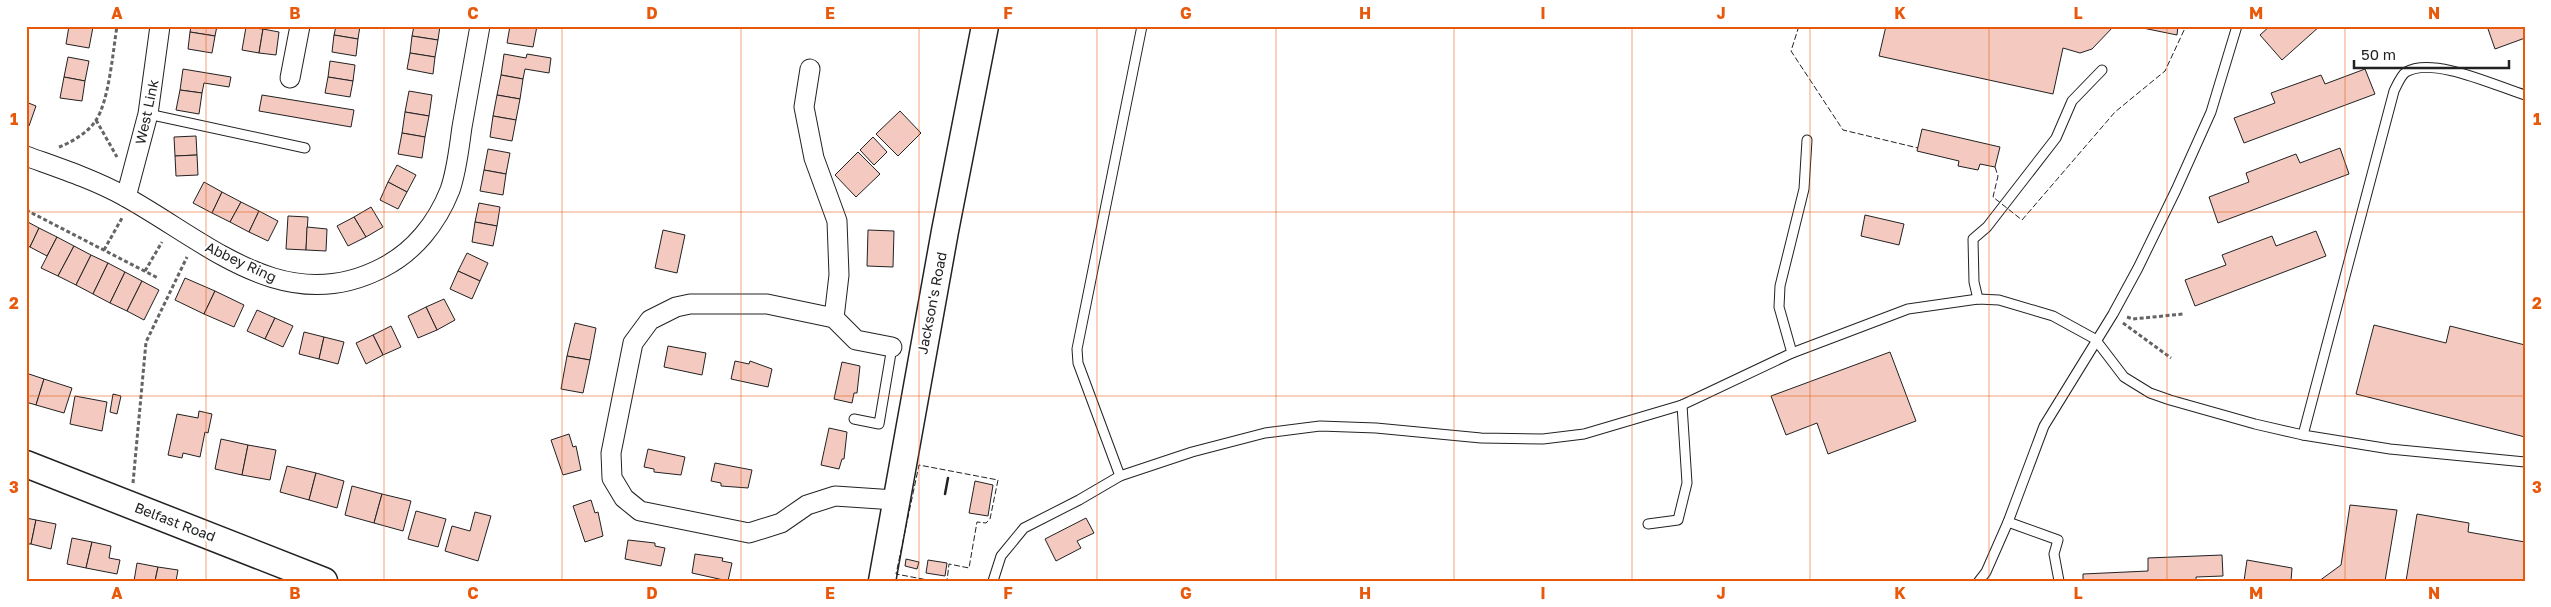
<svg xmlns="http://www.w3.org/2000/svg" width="2551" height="607" viewBox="0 0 2551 607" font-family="'Golos Text',sans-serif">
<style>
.building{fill:#f3c9c0;stroke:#222}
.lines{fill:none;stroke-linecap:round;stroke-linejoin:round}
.lane-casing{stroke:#222;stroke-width:11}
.street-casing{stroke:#222;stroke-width:21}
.secondary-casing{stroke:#222;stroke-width:29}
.path{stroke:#646464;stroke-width:3;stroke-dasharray:4 2.5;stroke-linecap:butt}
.lane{stroke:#fff;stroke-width:9}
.street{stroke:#fff;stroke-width:19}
.secondary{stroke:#fff;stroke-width:26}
.fence{stroke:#222;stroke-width:1;stroke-dasharray:6 2.5;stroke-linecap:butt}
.wall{stroke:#222;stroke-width:2.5}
.grid{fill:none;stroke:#e8590c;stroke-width:1;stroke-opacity:0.55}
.labels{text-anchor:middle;stroke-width:4;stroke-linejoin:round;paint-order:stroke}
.street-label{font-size:14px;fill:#222;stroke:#fff}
.neatline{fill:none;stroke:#e8590c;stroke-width:2}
.grid-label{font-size:16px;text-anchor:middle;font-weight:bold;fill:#e8590c}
</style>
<rect width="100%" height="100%" fill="#fff"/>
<g class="building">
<polygon points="69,26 93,27 89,48 66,44"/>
<polygon points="191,26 217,26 215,36 190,32"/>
<polygon points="336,26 360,26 358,39 334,35"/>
<polygon points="414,26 440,26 438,40 412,36"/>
<polygon points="510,26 537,26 533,47 507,43"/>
<polygon points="1886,26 2114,26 2092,49 2080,53 2063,48 2053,94 1879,56"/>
<polygon points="2133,26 2178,26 2177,35"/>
<polygon points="2270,26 2320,26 2282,60 2260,35"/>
<polygon points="2487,26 2525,26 2525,38 2495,49"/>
<polygon points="246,27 263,29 259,53 242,50"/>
<polygon points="263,29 279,32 276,55 259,53"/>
<polygon points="190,32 215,36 212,53 188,49"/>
<polygon points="334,35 358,39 356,56 332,52"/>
<polygon points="412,36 438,40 435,57 410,53"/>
<polygon points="410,53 435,57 433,74 407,69"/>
<polygon points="504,54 526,58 527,54 551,58 549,73 525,69 523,79 501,75"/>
<polygon points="68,57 89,61 85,81 64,77"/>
<polygon points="330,61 355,65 353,81 328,77"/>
<polygon points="183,69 231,77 229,87 204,83 202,93 180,90"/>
<polygon points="2365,69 2375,94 2244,143 2234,118 2275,103 2271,93 2321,75 2325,84"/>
<polygon points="501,75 523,79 520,99 497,95"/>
<polygon points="64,77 85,81 82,101 60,98"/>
<polygon points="328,77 353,81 350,97 325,93"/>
<polygon points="180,90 202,93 199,114 176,110"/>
<polygon points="409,91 432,95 429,116 405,112"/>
<polygon points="262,95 354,110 351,127 259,111"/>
<polygon points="497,95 520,99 516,120 493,116"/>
<polygon points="26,102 36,106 29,126 26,125"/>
<polygon points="900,111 921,133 898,156 876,134"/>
<polygon points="405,112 429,116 425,137 402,133"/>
<polygon points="493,116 516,120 512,141 490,137"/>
<polygon points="1922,129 2000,147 1995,167 1980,164 1978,170 1958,166 1959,161 1917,151"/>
<polygon points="402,133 425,137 422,158 398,154"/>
<polygon points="196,136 197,155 175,156 174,137"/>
<polygon points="873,137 887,152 874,165 860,150"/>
<polygon points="2340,148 2349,174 2218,223 2209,197 2249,182 2246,173 2296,154 2300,163"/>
<polygon points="488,149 510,153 506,174 484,170"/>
<polygon points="858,152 880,174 856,197 835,175"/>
<polygon points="197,155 198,175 176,176 175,156"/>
<polygon points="397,165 416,175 407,192 388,182"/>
<polygon points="484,170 506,174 503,195 480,191"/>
<polygon points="204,182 222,192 212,213 193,203"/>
<polygon points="388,182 407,192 398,209 380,200"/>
<polygon points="222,192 241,202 230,222 212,213"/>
<polygon points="241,202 259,211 249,232 230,222"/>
<polygon points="479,203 500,207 497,226 475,222"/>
<polygon points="371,207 383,227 366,237 354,217"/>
<polygon points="259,211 278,221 268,241 249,232"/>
<polygon points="1865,215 1904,224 1899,245 1861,236"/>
<polygon points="288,216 308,217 306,250 286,249"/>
<polygon points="354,217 366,237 348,246 337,226"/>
<polygon points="26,221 39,228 30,247 26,245"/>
<polygon points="475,222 497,226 493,246 472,242"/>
<polygon points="307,227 327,229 326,251 306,250"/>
<polygon points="39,228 57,237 47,256 30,247"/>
<polygon points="663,230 685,235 677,273 655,268"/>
<polygon points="868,230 894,231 893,267 867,266"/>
<polygon points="2316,231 2326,256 2195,306 2185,280 2226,265 2222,255 2272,236 2276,246"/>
<polygon points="57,237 74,246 58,276 41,268"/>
<polygon points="74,246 91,255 76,285 58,276"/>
<polygon points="467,253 488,263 480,281 458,271"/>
<polygon points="91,255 108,263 93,294 76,285"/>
<polygon points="108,263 125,272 110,303 93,294"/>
<polygon points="458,271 480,281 472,299 450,289"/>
<polygon points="125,272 142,281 127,311 110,303"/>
<polygon points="185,278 215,291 204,314 175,300"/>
<polygon points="142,281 159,290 144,320 127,311"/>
<polygon points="215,291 244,305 234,327 204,314"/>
<polygon points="444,299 455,320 437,330 426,307"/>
<polygon points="426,307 437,330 418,338 408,316"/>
<polygon points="257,310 275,318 265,339 247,331"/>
<polygon points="275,318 293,326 283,347 265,339"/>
<polygon points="575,323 596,328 590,360 567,356"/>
<polygon points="2374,325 2446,343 2450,326 2525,345 2525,437 2356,394"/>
<polygon points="391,326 401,347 383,355 373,335"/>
<polygon points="304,332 324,337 319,359 299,354"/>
<polygon points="373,335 383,355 366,364 356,343"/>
<polygon points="324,337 344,342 338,364 319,359"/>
<polygon points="668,346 706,353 702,375 664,367"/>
<polygon points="1890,352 1916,421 1828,454 1817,423 1786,435 1771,396"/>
<polygon points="567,356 590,360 583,393 561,389"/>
<polygon points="735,361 749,364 750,361 772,369 768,387 731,379"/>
<polygon points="842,362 860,366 857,393 854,393 852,403 834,399"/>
<polygon points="26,373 44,379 36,405 26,402"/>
<polygon points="44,379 72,388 64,413 36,405"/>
<polygon points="113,394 121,396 117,414 110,412"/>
<polygon points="75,396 107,402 102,431 70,424"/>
<polygon points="199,411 212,414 208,433 205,432 200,457 183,453 182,458 168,455 177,414 198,418"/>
<polygon points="829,428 847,432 844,459 842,459 839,469 821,465"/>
<polygon points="569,434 573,447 576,446 581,470 563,475 551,440"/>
<polygon points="221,439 248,445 242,475 215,469"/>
<polygon points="248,445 276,450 270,480 242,475"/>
<polygon points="648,449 685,457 681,475 654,472 654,469 644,467"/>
<polygon points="715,463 752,470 748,488 721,486 721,483 711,481"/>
<polygon points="287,466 316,473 309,500 280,492"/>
<polygon points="316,473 344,481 337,508 309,500"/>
<polygon points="975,481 993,485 988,516 969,513"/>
<polygon points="352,486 382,494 374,523 345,515"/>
<polygon points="382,494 411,501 403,531 374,523"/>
<polygon points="591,500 595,513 598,512 603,536 585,542 573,506"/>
<polygon points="2350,505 2397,510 2385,581 2319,581 2341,565"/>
<polygon points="416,511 446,519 438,547 408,539"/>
<polygon points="475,512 491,516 478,561 445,551 452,526 470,531"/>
<polygon points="2417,514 2469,523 2468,532 2525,542 2525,581 2406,581"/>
<polygon points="26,518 36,520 31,544 26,544"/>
<polygon points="1086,518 1094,533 1077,541 1081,548 1056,561 1045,539"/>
<polygon points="36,520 56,524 51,549 31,544"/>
<polygon points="72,538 92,542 86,568 67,564"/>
<polygon points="628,540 655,543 655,546 665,548 661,566 625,559"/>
<polygon points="92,542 111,546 109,558 120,560 117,574 86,568"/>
<polygon points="695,554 723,558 722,561 732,563 728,581 692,573"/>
<polygon points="2222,555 2223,576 2196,577 2196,581 2083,581 2083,574 2148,571 2148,558"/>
<polygon points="906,559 919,562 917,569 905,566"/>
<polygon points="928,560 947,563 945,576 926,573"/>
<polygon points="2247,560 2292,568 2291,581 2244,581"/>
<polygon points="137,563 158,567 155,581 134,581"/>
<polygon points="158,567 178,570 176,581 155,581"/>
</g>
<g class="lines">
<defs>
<g id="lane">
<polyline points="148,114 305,148"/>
<polyline points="1978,299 1974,282 1973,239 1987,227 2056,138 2072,101 2102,70"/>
<polyline points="1792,353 1779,307 1780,286 1804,189 1807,140"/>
<polyline points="854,419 879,424 892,347"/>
<path d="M2303 435 2394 91C2397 85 2401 75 2406 72 2433 56 2496 86 2525 95"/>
<polyline points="1120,476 1078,363 1077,349 1142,26"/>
<polyline points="2008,522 2058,540 2054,554 2059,581"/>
<polyline points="1648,524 1678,520 1687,483 1682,405"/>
<polyline points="993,581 1001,556 1024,528 1079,500 1120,476 1192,452 1265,433 1320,426 1376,428 1481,438 1543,439 1584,434 1682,405 1792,353 1908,309 1978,299 1999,300 2053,316 2095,339 2124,377 2150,393 2170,400 2255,424 2303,435 2390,449 2525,462"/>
<polyline points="1979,581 1986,572 2008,522 2044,426 2113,314 2138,268 2176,190 2211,112 2237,26"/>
</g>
<g id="street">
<polyline points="810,69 804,107 814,158 837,221 839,275 834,318 767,304 690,304 676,307 650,320 633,343 611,453 612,478 624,498 640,511 749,533 781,523 807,505 835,496 895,500"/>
<polyline points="290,78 300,26"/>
<path d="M26 156C59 168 93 179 124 196 206 241 284 319 382 268 414 252 437 223 450 190 457 170 459 148 462 127 468 93 474 60 480 26"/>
<polyline points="126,197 148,114 160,26"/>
<polyline points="834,318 856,340 892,347"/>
</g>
<g id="secondary">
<polyline points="26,464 324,581"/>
<polyline points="882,581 945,231 985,26"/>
</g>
</defs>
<use href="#lane" class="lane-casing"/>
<use href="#street" class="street-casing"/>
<use href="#secondary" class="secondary-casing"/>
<g class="path">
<polyline points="96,120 117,157"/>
<path d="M59 147C72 142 89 132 96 120 109 101 113 51 117 26"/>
<polyline points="26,210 158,278"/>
<polyline points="104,250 122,218"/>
<polyline points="145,271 162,242"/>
<polyline points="2127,317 2133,319 2183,314"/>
<polyline points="2123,323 2171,358"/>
<polyline points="133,483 146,342 187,257"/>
</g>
<use href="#lane" class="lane"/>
<use href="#street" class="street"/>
<use href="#secondary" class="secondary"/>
<g class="fence">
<polyline points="1799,26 1791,51 1843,130 1918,148"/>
<polyline points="1995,167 1998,176 1993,197 2022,220 2115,112 2165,71 2186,26"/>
<polyline points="933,581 896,574 919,465 998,480 990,519 986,523 977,522 969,568 949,564 947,581"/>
</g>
<polyline class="wall" points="945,494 948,478"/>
</g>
<path class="grid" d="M206 26V581M384 26V581M562 26V581M741 26V581M919 26V581M1097 26V581M1276 26V581M1454 26V581M1632 26V581M1810 26V581M1989 26V581M2167 26V581M2345 26V581M26 212H2525M26 396H2525"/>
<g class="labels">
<g class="street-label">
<text transform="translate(147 112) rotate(-78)" y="5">West Link</text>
<text transform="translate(241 262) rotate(25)" y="5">Abbey Ring</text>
<text transform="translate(932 303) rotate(-79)" y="5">Jackson's Road</text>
<text transform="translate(175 522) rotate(21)" y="5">Belfast Road</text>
</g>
</g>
<rect width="2551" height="607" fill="none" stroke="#ffffff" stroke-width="55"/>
<path d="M2354 60v8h155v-8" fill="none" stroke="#222222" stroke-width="2.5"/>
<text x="2361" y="60" font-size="15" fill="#222222" stroke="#ffffff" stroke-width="4" paint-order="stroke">50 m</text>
<rect x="28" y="28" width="2496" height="552" class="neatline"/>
<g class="grid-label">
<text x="117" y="19">A</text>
<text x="295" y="19">B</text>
<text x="473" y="19">C</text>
<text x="652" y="19">D</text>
<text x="830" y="19">E</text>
<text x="1008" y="19">F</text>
<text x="1186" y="19">G</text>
<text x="1365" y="19">H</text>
<text x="1543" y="19">I</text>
<text x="1721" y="19">J</text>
<text x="1900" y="19">K</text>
<text x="2078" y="19">L</text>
<text x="2256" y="19">M</text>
<text x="2434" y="19">N</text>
<text x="14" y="125">1</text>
<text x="2537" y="125">1</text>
<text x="14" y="309">2</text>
<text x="2537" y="309">2</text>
<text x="14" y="493">3</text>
<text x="2537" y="493">3</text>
<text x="117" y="599">A</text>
<text x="295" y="599">B</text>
<text x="473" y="599">C</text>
<text x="652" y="599">D</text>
<text x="830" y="599">E</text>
<text x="1008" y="599">F</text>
<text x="1186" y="599">G</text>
<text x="1365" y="599">H</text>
<text x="1543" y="599">I</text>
<text x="1721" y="599">J</text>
<text x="1900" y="599">K</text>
<text x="2078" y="599">L</text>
<text x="2256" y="599">M</text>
<text x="2434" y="599">N</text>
</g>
</svg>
